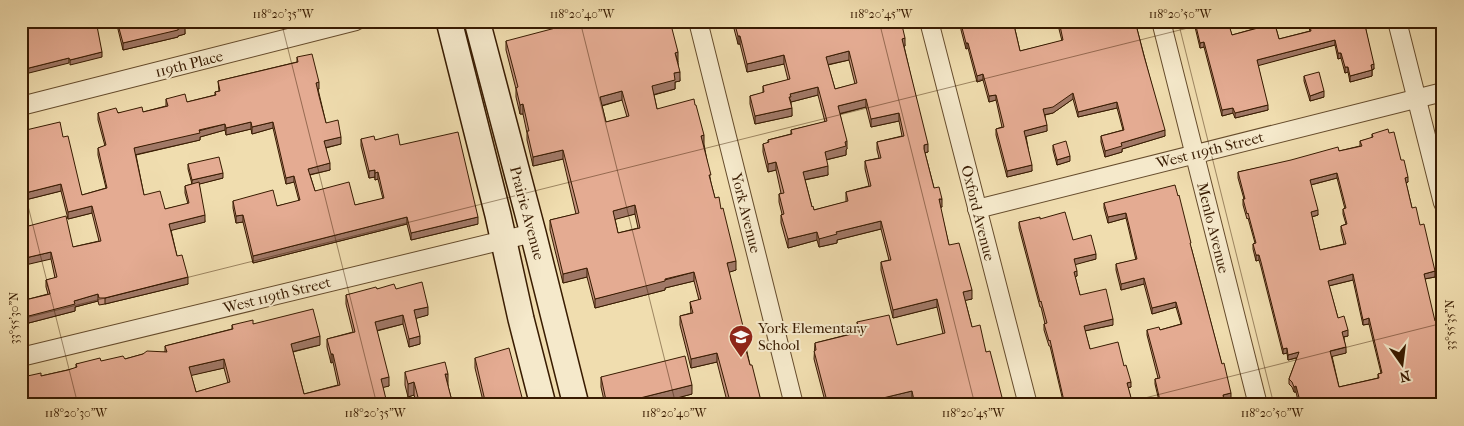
<svg xmlns="http://www.w3.org/2000/svg" width="1464" height="426" viewBox="0 0 1464 426" font-family="'IM FELL French Canon',serif">
<style>
.lines{fill:none;stroke-linecap:round;stroke-linejoin:round}
.street-casing{stroke:#664c2c;stroke-width:20}
.secondary-casing{stroke:#381b01;stroke-width:28}
.street{stroke:#f5e9cb;stroke-width:18}
.secondary{stroke:#f5e9cb;stroke-width:25}
.wall{fill:#c4937e;stroke:#381b01;fill-rule:evenodd}
.shaded-wall{fill:#a07866;stroke:#381b01}
.building{fill:#e4ab92;stroke:#381b01;fill-rule:evenodd}
.ticks{fill:none;stroke:#381b01;stroke-width:1;stroke-opacity:0.45}
.labels{text-anchor:middle;stroke-width:4;stroke-linejoin:round;paint-order:stroke}
.street-label{font-size:15px;fill:#381b01;stroke:#f5e9cb}
.poi-label{font-size:15px;fill:#381b01;stroke:#f5e9cb;text-anchor:start}
.neatline{fill:none;stroke:#381b01;stroke-width:2}
.ticks-label{font-size:12px;text-anchor:middle;fill:#381b01}
</style>
<rect width="100%" height="100%" fill="#f0ddaf"/>
<filter id="stains"><feTurbulence type="fractalNoise" baseFrequency=".004" numOctaves="4"/><feColorMatrix values="0 0 0 0 .2 0 0 0 0 .09 0 0 0 0 .02 0 0 0 .5 -.17"/></filter>
<radialGradient id="worn" r=".72"><stop offset=".6" stop-color="#630" stop-opacity="0"/><stop offset="1" stop-color="#630" stop-opacity=".3"/></radialGradient>
<g class="lines">
<defs>
<g id="street">
<polyline points="698,21 794,405"/>
<polyline points="929,21 1028,405"/>
<polyline points="1161,21 1258,405"/>
<polyline points="1397,21 1443,203"/>
<polyline points="21,106 356,21"/>
<polyline points="977,209 1443,92"/>
<polyline points="21,357 533,233"/>
</g>
<g id="secondary">
<polyline points="449,21 498,215 521,319 543,405"/>
<polyline points="477,21 533,233 576,405"/>
</g>
</defs>
<use href="#street" class="street-casing"/>
<use href="#secondary" class="secondary-casing"/>
<use href="#street" class="street"/>
<use href="#secondary" class="secondary"/>
</g>
<g class="wall">
<polygon points="116,21 184,21 185,34 178,36 178,37 123,50"/>
<path d="M732 21H901L905 46H904L928 152 925 153 934 188 942 207H940L949 245 972 299 965 300 972 327 986 352 1004 405H913L912 399 888 405H826L814 359 815 343 858 332 857 322 897 345 943 334 937 307 893 318 881 270V262L889 260 881 229 837 240V243L819 247 817 240 788 248 781 223V215L782 214 779 202V194L781 193 776 170 768 172 763 152V144L768 143V140L791 134V130L825 122 818 95 791 102 792 116 755 124 750 104V96L763 93V86L788 80 784 64 747 72 740 44H738ZM849 60 855 84 835 89 828 65ZM866 107 871 127 899 121 902 136 877 142V150L879 158 865 161V169L869 186 846 192V202L814 210 812 207 805 180 828 175 826 160 846 155V150L847 149 840 114Z"/>
<polygon points="962,21 1022,21 1022,23 1014,25 1020,51 1062,41 1057,21 1135,21 1165,136 1122,149 1122,152 1105,157 1101,142 1101,136 1123,130 1117,108 1078,117 1073,99 1053,113 1045,115 1047,131 1026,136 1032,171 1007,177 996,135 996,129 1002,127 996,100 989,102 983,80 977,82 968,48 966,49 961,30 961,24 963,23"/>
<polygon points="1192,21 1227,21 1232,35 1257,28 1255,21 1274,21 1279,39 1310,31 1307,21 1364,21 1374,69 1372,70 1372,76 1350,82 1348,72 1345,73 1341,58 1338,59 1335,45 1258,65 1268,110 1235,118 1233,113 1222,116 1204,47 1200,48 1195,27 1193,28"/>
<polygon points="1437,22 1443,43 1441,43 1437,28"/>
<path d="M506 41 678 62 680 81 675 82V89L654 95 657 109 704 144 711 183 715 198 736 270 729 272 750 365 762 405H728L717 362 691 368 680 325V316L691 313 690 302 699 300 694 281 665 288V290L595 308 587 277 563 283 550 230V220L576 214 563 159 533 166 527 140V133L523 114H520L516 97V89L506 50ZM622 100 627 117 606 122 602 106ZM635 214 638 228 618 233 615 219Z"/>
<polygon points="297,57 319,89 318,89 326,123 341,144 326,148 330,170 310,175 315,191 355,205 383,199 378,179 375,180 375,177 369,178 361,146 361,139 375,140 400,145 478,224 411,240 407,224 253,263 243,222 236,223 233,208 233,201 277,206 299,201 294,182 286,184 273,128 252,134 251,129 226,135 225,130 200,137 200,140 136,155 144,195 165,209 188,204 185,193 185,186 192,184 188,169 188,164 223,178 199,184 205,222 171,230 177,256 188,284 105,304 99,305 98,301 75,307 75,311 21,325 21,301 48,294 46,287 46,280 55,278 51,259 21,228 73,247 99,241 92,213 68,219 61,191 21,201 63,137 82,195 106,188 98,155 98,148 105,146 98,120 98,113 143,112 166,106 166,99 187,102 215,95 215,92 219,91 218,81 297,62"/>
<polygon points="1304,76 1324,97 1310,101 1304,81"/>
<path d="M1372 134 1401 160 1408 182 1406 183 1412 208 1435 277 1425 279 1443 405H1299L1296 392H1294L1292 387 1289 384V379L1297 358 1288 360 1287 353 1283 354 1261 267 1259 260 1256 261 1253 249V244L1255 243 1248 218 1247 219 1243 205V199H1244L1238 178V172L1339 151 1360 146V141L1372 138ZM1337 178 1345 209H1343V214L1346 224 1341 226V231L1344 244 1320 250 1312 217 1318 215 1311 185ZM1353 280 1363 325 1369 324 1381 373 1378 374V378L1339 387 1332 356 1346 353 1344 337 1348 336 1338 318 1329 286Z"/>
<polygon points="1053,145 1070,161 1057,165 1053,150"/>
<polygon points="1104,203 1191,247 1231,399 1224,400 1225,405 1160,405 1155,384 1155,379 1158,378 1147,335 1147,330 1160,330 1181,324 1176,307 1152,314 1144,284 1121,290 1116,270 1116,264 1136,260 1126,218 1108,223 1104,208"/>
<polygon points="1040,219 1073,240 1096,259 1075,264 1077,276 1075,277 1080,295 1113,325 1085,331 1090,349 1124,366 1131,387 1128,388 1133,405 1060,405 1060,402 1063,401 1050,346 1049,346 1044,330 1044,324 1045,324 1041,307 1040,307 1019,228 1019,222"/>
<path d="M377 289H396L428 315 416 318 420 344 409 347 403 324 377 331 389 386 383 387 386 405H21L41 376 76 368V364L125 359 143 354 165 352V346L232 329V325L253 324 320 345 293 352 304 394 338 385 333 362 331 363 327 347V339L353 332 346 304V295ZM224 368 228 383 196 392 191 375Z"/>
<polygon points="475,358 524,405 484,405 475,368"/>
<polygon points="405,372 448,386 453,405 417,405 414,395 408,397 405,385"/>
<polygon points="601,377 692,394 651,405 605,405 601,387"/>
</g>
<g class="shaded-wall">
<polygon points="218,21 237,21 218,27"/>
<polygon points="501,21 522,21 501,27"/>
<polygon points="1013,21 1022,21 1022,23 1013,25"/>
<polygon points="185,27 185,34 178,36 178,37 123,50 123,43"/>
<rect x="738" y="36" width="2" height="8"/>
<rect x="1441" y="36" width="2" height="7"/>
<polygon points="905,38 905,46 902,47 902,39"/>
<polygon points="1335,40 1335,45 1257,66 1257,60"/>
<polygon points="1204,42 1204,47 1200,48 1200,43"/>
<polygon points="966,43 968,43 968,48 966,49"/>
<polygon points="849,51 849,60 826,65 826,57"/>
<polygon points="102,52 102,57 70,65 70,60"/>
<polygon points="678,52 678,62 675,53"/>
<polygon points="1338,53 1341,53 1341,58 1338,59"/>
<polygon points="784,55 784,64 747,72 747,64"/>
<polygon points="69,58 69,63 21,75 21,70"/>
<polygon points="1374,64 1374,69 1371,70 1371,65"/>
<polygon points="1345,67 1348,67 1348,72 1345,73"/>
<polygon points="1372,70 1372,76 1350,82 1350,76"/>
<polygon points="680,72 680,81 675,82 675,89 652,95 652,86 674,73"/>
<polygon points="983,74 983,80 977,82 977,76"/>
<polygon points="319,82 319,89 316,89 316,83"/>
<polygon points="818,87 818,95 791,102 789,97 790,94"/>
<polygon points="622,91 622,100 600,106 600,97"/>
<polygon points="1324,91 1324,97 1310,101 1310,96"/>
<polygon points="1073,93 1073,99 1053,113 1043,115 1043,109"/>
<polygon points="996,95 996,100 989,102 989,96"/>
<polygon points="866,99 866,107 838,114 838,106"/>
<polygon points="1117,102 1117,108 1078,117 1078,112"/>
<polygon points="523,104 523,114 520,114 520,105"/>
<polygon points="1268,105 1268,110 1235,118 1235,113"/>
<polygon points="792,108 792,116 755,124 755,116"/>
<polygon points="1233,108 1233,113 1222,116 1222,110"/>
<polygon points="899,113 899,121 871,127 871,119"/>
<polygon points="251,122 251,129 226,135 226,128"/>
<polygon points="273,122 273,128 252,134 252,127"/>
<polygon points="225,124 225,130 200,137 200,140 134,155 134,148"/>
<polygon points="1047,125 1047,131 1024,137 1024,131"/>
<polygon points="1165,130 1165,136 1122,149 1122,152 1105,157 1105,151 1121,143"/>
<polygon points="704,135 704,144 701,145 701,136"/>
<polygon points="341,137 341,144 324,148 324,141"/>
<polygon points="847,141 847,149 846,150 846,155 825,160 825,152"/>
<polygon points="928,144 928,152 924,153 924,145"/>
<polygon points="563,150 563,159 533,166 533,157"/>
<polygon points="1070,156 1070,161 1057,165 1057,160"/>
<polygon points="776,162 776,170 768,172 768,164"/>
<polygon points="330,163 330,170 308,175 308,169"/>
<polygon points="1032,165 1032,171 1007,177 1007,171"/>
<polygon points="828,166 828,175 803,180 803,172"/>
<polygon points="375,170 375,177 369,178 369,171"/>
<polygon points="378,172 378,179 375,180 375,173"/>
<polygon points="223,173 223,178 192,186 192,180"/>
<polygon points="1337,173 1337,178 1310,185 1310,180"/>
<polygon points="294,176 294,182 286,184 286,178"/>
<polygon points="1408,177 1408,182 1405,183 1405,178"/>
<polygon points="61,184 61,191 21,201 21,194"/>
<polygon points="939,199 942,199 942,207 939,208"/>
<polygon points="635,205 635,214 613,220 613,211"/>
<polygon points="92,206 92,213 68,219 68,212"/>
<polygon points="1318,210 1318,215 1311,217 1311,212"/>
<polygon points="1126,213 1126,218 1108,223 1108,217"/>
<polygon points="205,215 205,222 169,231 169,224"/>
<polygon points="243,215 243,222 236,223 236,216"/>
<polygon points="407,217 407,224 253,263 253,256"/>
<polygon points="478,217 478,224 411,240 411,233"/>
<polygon points="881,221 881,229 837,240 837,243 819,247 819,239 836,232"/>
<polygon points="817,232 817,240 788,248 788,239"/>
<polygon points="51,252 51,259 21,266 21,259"/>
<polygon points="1096,254 1096,259 1074,265 1074,259"/>
<polygon points="1256,255 1259,255 1259,260 1256,261"/>
<polygon points="736,261 736,270 727,273 727,263"/>
<polygon points="587,268 587,277 563,283 563,274"/>
<polygon points="1077,271 1077,276 1074,277 1074,272"/>
<polygon points="1435,271 1435,277 1424,279 1424,274"/>
<polygon points="694,272 694,281 665,288 665,290 595,308 595,299"/>
<polygon points="1353,274 1353,280 1328,286 1328,281"/>
<polygon points="188,277 188,284 105,304 105,298"/>
<polygon points="1144,278 1144,284 1121,290 1121,284"/>
<polygon points="972,290 972,299 963,301 963,292"/>
<polygon points="98,294 98,301 75,307 75,311 21,325 21,318 74,301"/>
<polygon points="937,299 937,307 893,318 893,310"/>
<polygon points="1176,302 1176,307 1152,314 1152,308"/>
<polygon points="428,307 428,315 414,319 414,310"/>
<polygon points="403,315 403,324 375,331 375,322"/>
<polygon points="1369,318 1369,324 1363,325 1363,320"/>
<polygon points="1113,319 1113,325 1084,331 1084,326"/>
<polygon points="1348,330 1348,336 1342,337 1342,332"/>
<polygon points="320,336 320,345 291,352 291,344"/>
<polygon points="420,336 420,344 409,347 409,339"/>
<polygon points="1346,347 1346,353 1330,357 1330,351"/>
<polygon points="1287,348 1287,353 1283,354 1283,349"/>
<polygon points="1299,352 1299,357 1288,360 1288,355"/>
<polygon points="717,353 717,362 691,368 691,359"/>
<polygon points="331,354 333,354 333,362 331,363"/>
<polygon points="224,359 224,368 189,376 189,367"/>
<polygon points="445,374 448,374 448,386"/>
<polygon points="389,377 389,386 381,388 381,379"/>
<polygon points="414,382 414,395 408,397 408,384"/>
<polygon points="1131,382 1131,387 1127,388 1127,383"/>
<polygon points="692,385 692,394 651,405 612,405"/>
<polygon points="1296,386 1296,392 1294,392 1294,387"/>
<polygon points="912,391 912,399 888,405 858,405 858,404"/>
<polygon points="1231,393 1231,399 1223,401 1223,395"/>
<polygon points="386,399 386,405 367,405"/>
<polygon points="201,402 201,405 192,405"/>
</g>
<g class="building">
<polygon points="21,21 96,21 102,52 70,60 69,58 21,70"/>
<polygon points="117,21 184,21 185,27 178,29 178,30 123,43"/>
<path d="M582 21H670L678 52 675 53 680 72 674 73 675 80 652 86 657 109 694 99 695 105H696L704 135 701 136 711 175H709L715 198 719 197 721 209 723 208 736 261 727 263 746 338 743 339 750 365H752L762 405H731L717 353 691 359 680 316 693 313 690 302 701 299 694 272 665 279V281L595 299 587 268 563 274 550 220 579 213 563 150 533 157 527 131H529L523 104 520 105 516 88 518 87 506 41ZM622 91 629 116 606 122 600 97ZM635 205 640 228 618 233 613 211Z"/>
<path d="M734 21H901L905 38 902 39 928 144 924 145V149L934 188 939 187 942 199H939L949 245 959 243 972 290 963 292 972 327 980 325 986 352 990 351 1004 405H915L912 391 858 404 859 405H831L830 404 828 405 814 351 816 350 815 343 860 332 857 322 889 315 897 345 945 333 937 299 893 310 881 262 891 260 881 221 836 232 837 234 819 239 817 232 788 239 781 215 784 214 779 194 784 193 776 162 768 164 763 144 769 142 768 140 792 134 791 130 827 121 818 87 790 94 791 97H789L792 108 755 116 750 96 764 92 763 86 790 79 784 55 747 64 740 36H738ZM849 51 857 83 835 89 826 57ZM866 99 871 119 899 113 904 136 877 142 881 158 865 161 871 186 846 192 848 201 814 210 813 206 812 207 803 172 828 166 825 152 846 146 845 142 847 141 838 106Z"/>
<polygon points="964,21 1013,21 1020,51 1063,40 1059,21 1135,21 1144,56 1165,130 1121,143 1122,146 1105,151 1101,136 1124,130 1117,102 1078,112 1073,93 1053,107 1043,109 1047,125 1024,131 1032,165 1007,171 996,129 1004,127 996,95 989,96 983,74 977,76 968,43 966,43 961,24 964,23"/>
<polygon points="1193,21 1227,21 1228,26 1229,25 1232,35 1258,28 1256,21 1274,21 1279,39 1311,31 1309,21 1364,21 1374,64 1371,65 1372,70 1350,76 1348,67 1345,67 1341,53 1338,53 1335,40 1257,60 1268,105 1235,113 1233,108 1222,110 1204,42 1200,43 1195,22 1193,22"/>
<polygon points="1443,21 1443,36 1441,36 1437,22"/>
<polygon points="312,54 319,82 316,83 319,96 326,123 338,120 341,137 324,141 330,163 308,169 315,191 349,182 355,205 384,198 378,172 375,173 375,170 369,171 361,139 374,136 375,140 398,134 400,145 458,132 478,217 411,233 407,217 253,256 243,215 236,216 233,201 273,190 277,206 300,200 294,176 286,178 273,122 252,127 251,122 226,128 225,124 199,130 200,133 134,148 144,195 160,191 165,209 189,203 185,186 199,182 205,215 169,224 177,256 182,255 188,277 105,298 99,298 98,294 74,301 75,304 21,318 21,301 50,294 46,280 57,277 51,252 21,259 21,228 66,216 73,247 101,241 92,206 68,212 61,184 21,194 21,133 26,132 26,130 60,122 63,137 68,136 82,195 107,188 98,148 106,145 98,113 116,108 118,113 142,107 143,112 168,106 166,99 185,94 187,102 216,95 215,92 220,91 218,81 298,62 297,57"/>
<polygon points="1319,72 1324,91 1310,96 1304,76"/>
<path d="M1388 129 1389 133 1394 132 1401 160H1404L1408 177 1405 178 1412 208 1416 207 1420 225 1424 224 1435 271 1424 274 1435 321 1443 319V405H1301L1296 386 1294 387 1292 382 1289 379 1299 352 1288 355 1287 348 1283 349 1261 262 1259 255H1256L1253 244 1256 243 1248 213 1247 214 1243 199H1245L1238 172 1291 160 1338 147 1339 151 1362 146 1360 141 1373 137 1372 134ZM1337 173 1346 208 1343 209 1347 224 1341 226 1346 244 1320 250 1311 212 1318 210 1310 180ZM1353 274 1363 320 1369 318 1382 373 1378 374 1379 378 1339 387 1330 351 1346 347 1342 332 1348 330 1344 316 1338 318 1328 281Z"/>
<polygon points="1066,141 1070,156 1057,160 1053,145"/>
<polygon points="219,157 223,173 192,180 188,164"/>
<polygon points="1175,185 1178,196 1179,195 1191,243 1190,243 1222,364 1224,363 1231,393 1223,395 1225,405 1161,405 1155,379 1160,378 1147,330 1159,327 1160,330 1182,324 1176,302 1152,308 1144,278 1121,284 1116,264 1137,259 1126,213 1108,217 1104,203"/>
<polygon points="1065,212 1073,240 1091,235 1096,254 1074,259 1077,271 1074,272 1080,295 1106,289 1113,319 1084,326 1090,349 1118,342 1124,366 1126,365 1131,382 1127,383 1133,405 1060,405 1060,402 1064,401 1050,340 1049,341 1044,324 1047,323 1041,301 1040,302 1019,222 1040,217 1040,219"/>
<path d="M422 282 428 307 414 310 420 336 409 339 403 315 375 322 389 377 381 379 386 399 367 405H202L201 402 192 405H21V379H24L23 377 41 373V376L68 370 77 367 76 364 100 358 101 361 123 356 125 359 143 354 147 351 167 352 165 346 233 329 232 325 253 320V324L313 309 320 336 291 344 304 394 340 385 333 354H331L327 339 355 332 346 295 376 287 377 289 394 284 396 289ZM224 359 230 382 196 392 189 367Z"/>
<polygon points="509,348 524,405 486,405 475,358"/>
<polygon points="685,356 692,385 612,405 607,405 601,377"/>
<polygon points="445,362 448,374 445,374 453,405 420,405 414,382 408,384 405,372"/>
</g>
<path class="ticks" d="M281 21 377 405M580 21 676 405M879 21 975 405M1178 21 1274 405M21 178 78 405M21 319 1216 21M1117 405 1443 323"/>
<defs>
<symbol id="school-pin" viewBox="-11 -11 22 30"><path d="M0 17L-7.5 6A9.5 9.5 0 1 1 7.5 6Z" fill="#8f2418" stroke="#f5e9cb"/><path d="M0-5L7-2L0 1L-7-2ZM-4 1L0 2.5L4 1V4Q0 6-4 4Z" fill="#fff"/></symbol>
</defs>
<g fill-rule="evenodd">
<use href="#school-pin" x="727" y="323" width="28" height="38"/>
</g>
<g class="labels">
<g class="street-label">
<text transform="translate(189 64) rotate(-14)" y="5">119th Place</text>
<text transform="translate(1210 150) rotate(-14)" y="5">West 119th Street</text>
<text transform="translate(527 213) rotate(75)" y="5">Prairie Avenue</text>
<text transform="translate(746 213) rotate(76)" y="5">York Avenue</text>
<text transform="translate(978 213) rotate(76)" y="5">Oxford Avenue</text>
<text transform="translate(1213 228) rotate(76)" y="5">Menlo Avenue</text>
<text transform="translate(277 295) rotate(-14)" y="5">West 119th Street</text>
</g>
<g class="poi-label">
<text x="758" y="333">York Elementary<tspan x="758" dy="17">School</tspan></text>
</g>
</g>
<rect width="1464" height="426" fill="none" stroke="#f0ddaf" stroke-width="55"/>
<g transform="translate(1402 364) rotate(166)" stroke="#f5e9cb" stroke-width="4" paint-order="stroke">
<path d="M0-4L9 19L0 12L-9 19Z" fill="#381b01"/>
<text y="-8" font-size="14" font-weight="bold" text-anchor="middle" fill="#381b01">N</text>
</g>
<rect x="28" y="28" width="1408" height="370" class="neatline"/>
<g class="ticks-label">
<text x="283" y="18">118°20'35"W</text>
<text x="582" y="18">118°20'40"W</text>
<text x="881" y="18">118°20'45"W</text>
<text x="1180" y="18">118°20'50"W</text>
<text transform="translate(14 318) rotate(-90)" y="4">33°55'30"N</text>
<text transform="translate(1450 325) rotate(-90)" y="4">33°55'35"N</text>
<text x="76" y="417">118°20'30"W</text>
<text x="375" y="417">118°20'35"W</text>
<text x="674" y="417">118°20'40"W</text>
<text x="973" y="417">118°20'45"W</text>
<text x="1272" y="417">118°20'50"W</text>
</g>
<rect width="100%" height="100%" filter="url(#stains)"/>
<rect width="100%" height="100%" fill="url(#worn)"/>
</svg>
